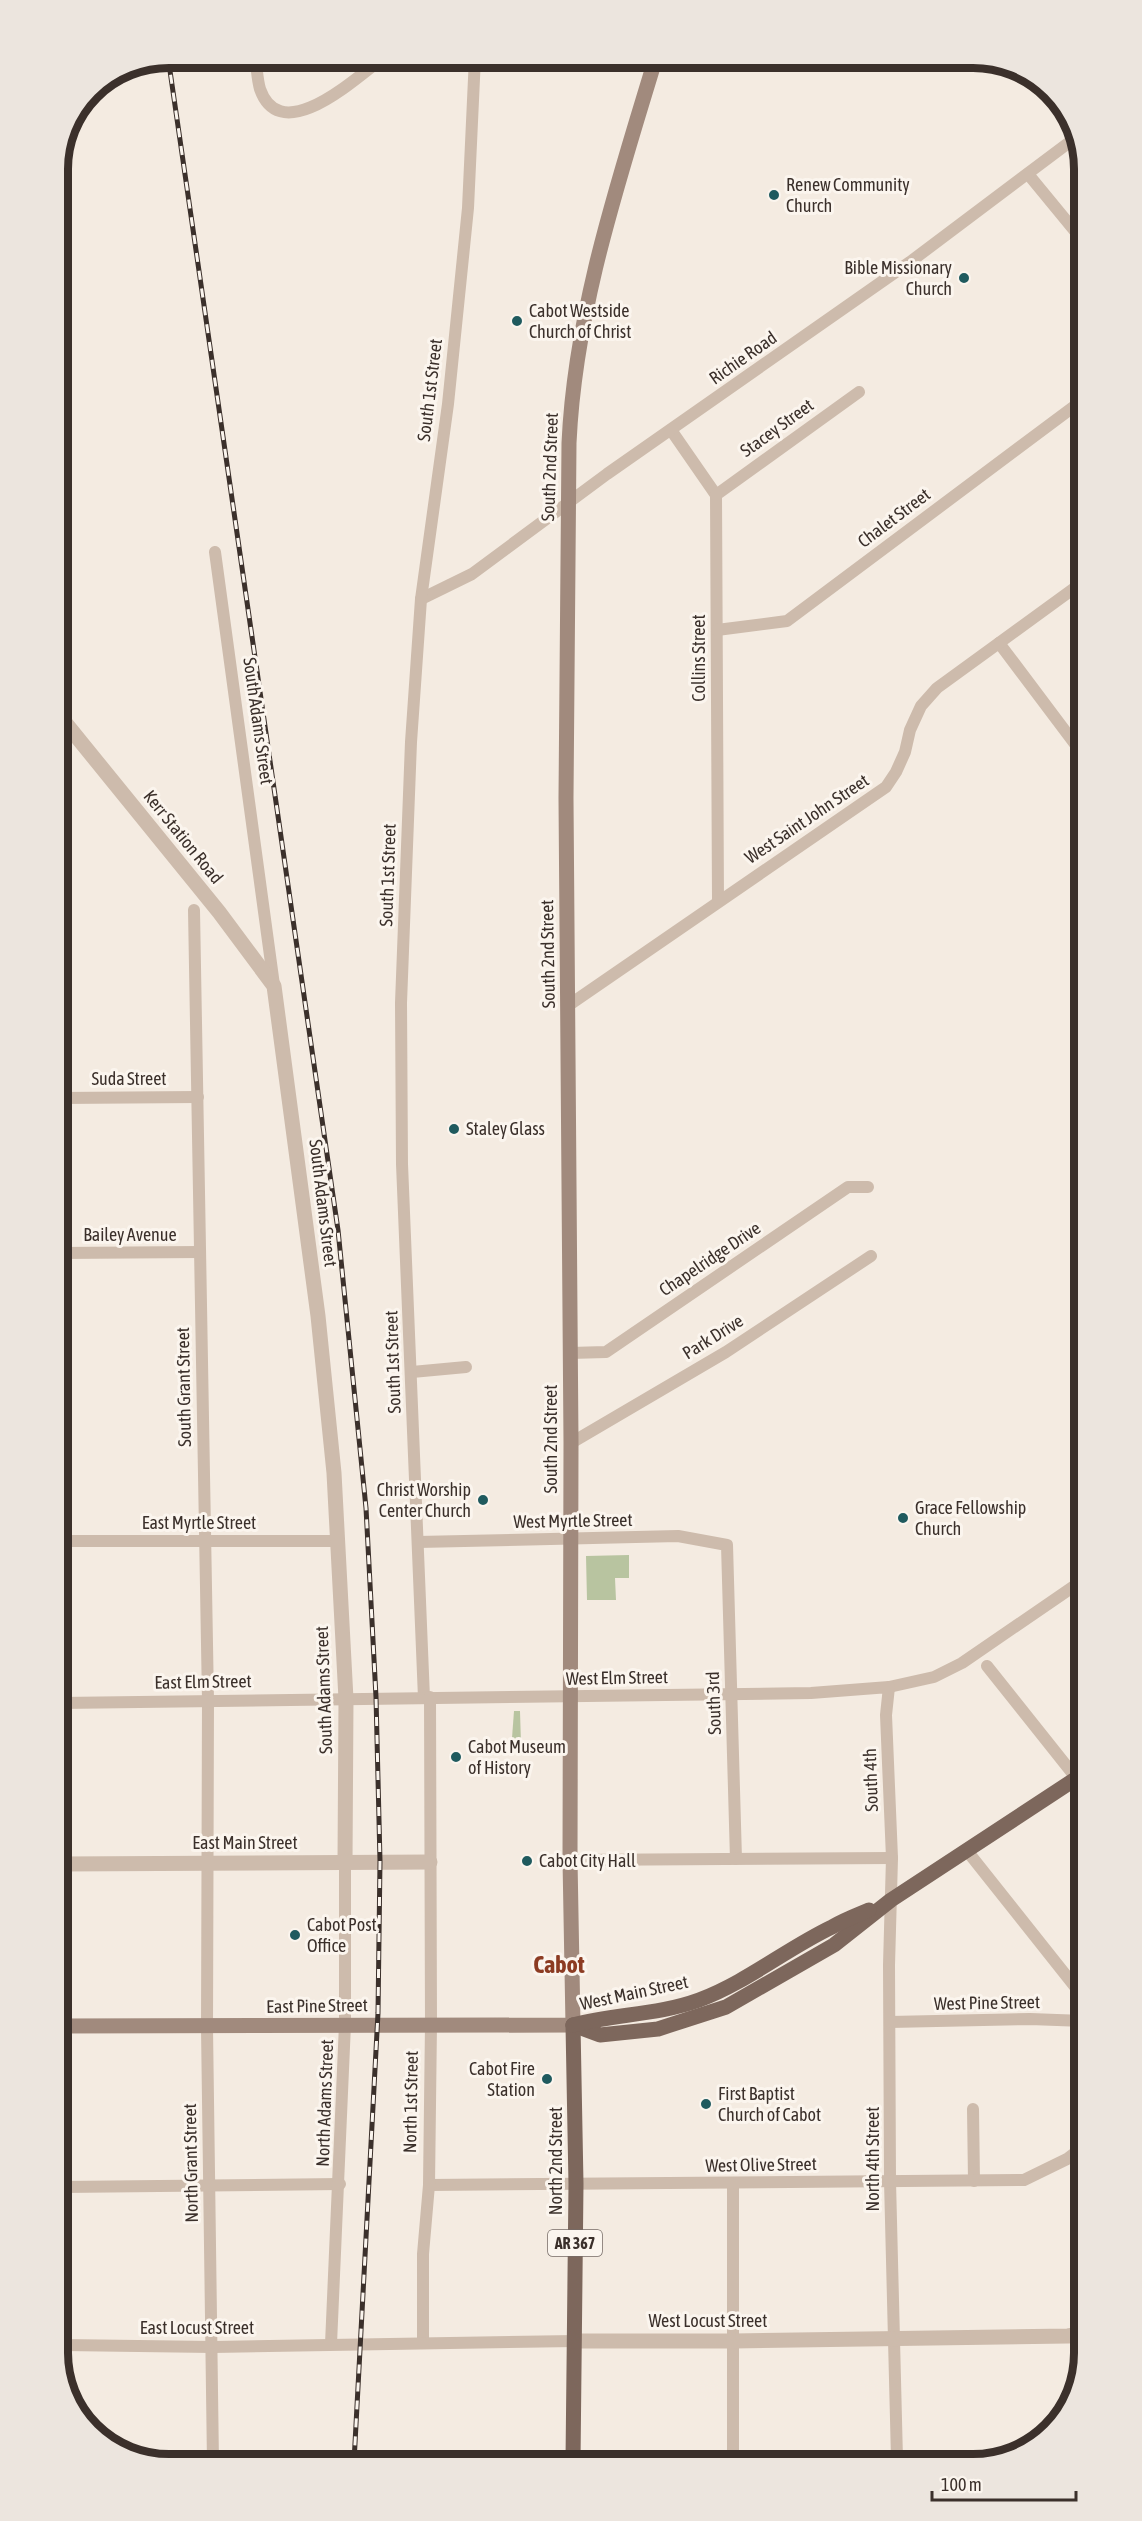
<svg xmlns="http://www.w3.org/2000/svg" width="1142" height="2521" viewBox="0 0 1142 2521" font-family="'Asap Condensed',sans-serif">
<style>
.green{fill:#b8c4a0}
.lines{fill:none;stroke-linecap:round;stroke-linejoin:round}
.minor{stroke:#cdbbac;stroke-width:12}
.tertiary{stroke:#cdbbac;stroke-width:15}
.secondary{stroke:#a18a7d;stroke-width:15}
.primary{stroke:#7d675c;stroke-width:15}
.rail-casing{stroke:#3b302b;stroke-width:5}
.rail{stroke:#fbf5ee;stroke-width:3;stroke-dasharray:9;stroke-linecap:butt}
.poi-dot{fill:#1f5a5e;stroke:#fbf5ee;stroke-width:2}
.labels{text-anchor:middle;stroke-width:6;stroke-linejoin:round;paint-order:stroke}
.shield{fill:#fbf5ee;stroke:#756b66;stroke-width:1.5}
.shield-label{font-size:16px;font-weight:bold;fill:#3b302b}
.poi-label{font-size:18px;fill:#3b302b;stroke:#fbf5ee;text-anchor:start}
.street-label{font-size:18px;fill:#3b302b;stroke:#fbf5ee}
.district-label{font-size:24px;font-weight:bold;fill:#8c3b22;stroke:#fbf5ee}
.rim{fill:none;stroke:#3b302b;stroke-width:8}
</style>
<rect width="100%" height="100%" fill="#f4ebe1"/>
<g class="green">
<polygon points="629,1555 629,1578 615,1578 616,1600 587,1600 586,1556"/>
<polygon points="514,1711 520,1711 521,1744 515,1743 512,1738"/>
</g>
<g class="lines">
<g class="minor">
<path d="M255 57C257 67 257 79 260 89 281 149 357 77 384 57"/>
<polyline points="1028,174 1079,236"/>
<polyline points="671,430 716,495 718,901"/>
<polyline points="716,495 859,392"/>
<polyline points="215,552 274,985"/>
<polyline points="421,599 472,574 607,474 910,262 1079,135"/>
<polyline points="717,630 787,621 1080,402"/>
<polyline points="999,643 1081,752"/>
<polyline points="194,910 208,1700 207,2028 213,2463"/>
<polyline points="569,1005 886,787 896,772 905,752 910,730 921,706 937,688 1080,584"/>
<polyline points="60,1098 198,1097"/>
<polyline points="60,1253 200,1252"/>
<polyline points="570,1353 606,1352 848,1187 868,1187"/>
<polyline points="412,1372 466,1367"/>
<polyline points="571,1443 726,1352 871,1256"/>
<polyline points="61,1541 337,1541"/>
<polyline points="418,1542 678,1536 727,1545 736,1859"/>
<polyline points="987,1666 1077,1779"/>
<polyline points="889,1687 934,1677 962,1663 1083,1580"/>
<polyline points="424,1698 402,1164 401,1003 411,742 421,599 448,404 468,208 475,57"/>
<polyline points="61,1703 811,1693 889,1687 886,1715 892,1858 889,1965 890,2181 897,2459"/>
<polyline points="968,1852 1084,1998"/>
<polyline points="570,1860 892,1858"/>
<polyline points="890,2022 1030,2019 1084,2021"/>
<polyline points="973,2109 974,2181"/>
<polyline points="733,2184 733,2460"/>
<polyline points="429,2185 1024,2180 1067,2159 1084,2146"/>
<polyline points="62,2187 340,2184"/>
<polyline points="423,2342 423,2254 429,2185 431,2024 430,1697"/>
<polyline points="331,2344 345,2024 345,1862"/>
<polyline points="63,2345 213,2347 575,2341"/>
</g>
<g class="tertiary">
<polyline points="59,715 219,912 274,986 318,1316 334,1473 346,1699 345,1862"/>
<polyline points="62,1864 430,1862"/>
<polyline points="575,2341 734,2341 1068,2336 1085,2333"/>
</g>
<path class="secondary" d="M62 2026 573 2025 570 1860 571 1443 566 798 569 443C575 311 618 183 656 57"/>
<g class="primary">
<polyline points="573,2025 600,2035 658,2029 726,2007 834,1945 891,1900 1083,1774"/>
<polyline points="573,2025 576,2184 573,2461"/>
<path d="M573 2025C615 2014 658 2015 699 2000 747 1982 786 1949 832 1927 844 1920 857 1915 869 1910"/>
</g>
<defs>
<polyline id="rail" points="168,57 338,1230 366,1508 376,1697 380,1861 378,2013 354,2462"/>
</defs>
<use href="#rail" class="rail-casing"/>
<use href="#rail" class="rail"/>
</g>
<g class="poi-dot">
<circle cx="774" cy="195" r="6"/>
<circle cx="964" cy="278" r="6"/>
<circle cx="517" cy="321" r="6"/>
<circle cx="454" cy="1129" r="6"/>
<circle cx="483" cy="1500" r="6"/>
<circle cx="903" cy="1518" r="6"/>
<circle cx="456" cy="1757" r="6"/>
<circle cx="527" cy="1861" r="6"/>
<circle cx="295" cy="1935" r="6"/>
<circle cx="547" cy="2079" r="6"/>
<circle cx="706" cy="2104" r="6"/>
</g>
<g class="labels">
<rect class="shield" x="548" y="2230" width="54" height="26" rx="4.5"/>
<g class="shield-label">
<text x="575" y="2249">AR 367</text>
</g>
<g class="poi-label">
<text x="786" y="191">Renew Community<tspan x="786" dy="21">Church</tspan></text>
<text x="952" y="274" text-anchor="end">Bible Missionary<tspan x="952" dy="21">Church</tspan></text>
<text x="529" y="317">Cabot Westside<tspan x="529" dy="21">Church of Christ</tspan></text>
<text x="466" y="1135">Staley Glass</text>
<text x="471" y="1496" text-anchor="end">Christ Worship<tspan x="471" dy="21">Center Church</tspan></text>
<text x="915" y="1514">Grace Fellowship<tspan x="915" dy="21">Church</tspan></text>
<text x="468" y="1753">Cabot Museum<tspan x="468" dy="21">of History</tspan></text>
<text x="539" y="1867">Cabot City Hall</text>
<text x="307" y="1931">Cabot Post<tspan x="307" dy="21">Office</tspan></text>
<text x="535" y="2075" text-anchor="end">Cabot Fire<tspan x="535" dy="21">Station</tspan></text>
<text x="718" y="2100">First Baptist<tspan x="718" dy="21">Church of Cabot</tspan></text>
</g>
<g class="street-label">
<text transform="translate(743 358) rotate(-35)" y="6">Richie Road</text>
<text transform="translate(430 390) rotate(-83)" y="6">South 1st Street</text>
<text transform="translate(777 428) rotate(-36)" y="6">Stacey Street</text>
<text transform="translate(550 467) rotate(-88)" y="6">South 2nd Street</text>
<text transform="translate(894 518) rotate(-37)" y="6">Chalet Street</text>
<text transform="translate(699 658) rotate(-90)" y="6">Collins Street</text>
<text transform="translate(258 721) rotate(82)" y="6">South Adams Street</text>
<text transform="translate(807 819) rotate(-34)" y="6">West Saint John Street</text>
<text transform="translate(183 837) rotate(51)" y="6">Kerr Station Road</text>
<text transform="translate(388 875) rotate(-88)" y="6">South 1st Street</text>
<text transform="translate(548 954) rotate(-91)" y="6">South 2nd Street</text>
<text x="129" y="1085">Suda Street</text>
<text transform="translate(323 1203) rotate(83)" y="6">South Adams Street</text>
<text x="130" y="1241">Bailey Avenue</text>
<text transform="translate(710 1259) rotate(-34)" y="6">Chapelridge Drive</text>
<text transform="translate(713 1337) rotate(-32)" y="6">Park Drive</text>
<text transform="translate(393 1362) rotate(-92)" y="6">South 1st Street</text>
<text transform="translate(184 1387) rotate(-91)" y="6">South Grant Street</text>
<text transform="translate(551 1439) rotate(-90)" y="6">South 2nd Street</text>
<text transform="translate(573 1521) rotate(-1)" y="6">West Myrtle Street</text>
<text x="199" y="1529">East Myrtle Street</text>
<text transform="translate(617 1678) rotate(-1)" y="6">West Elm Street</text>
<text transform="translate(203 1682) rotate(-1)" y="6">East Elm Street</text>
<text transform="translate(324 1690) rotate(-92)" y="6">South Adams Street</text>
<text transform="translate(714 1703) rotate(-92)" y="6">South 3rd</text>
<text transform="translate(871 1780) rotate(-92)" y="6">South 4th</text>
<text x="245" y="1849">East Main Street</text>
<text transform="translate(634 1993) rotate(-12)" y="6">West Main Street</text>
<text transform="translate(987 2003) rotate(-1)" y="6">West Pine Street</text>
<text transform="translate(317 2006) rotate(-1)" y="6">East Pine Street</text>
<text transform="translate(411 2102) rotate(-89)" y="6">North 1st Street</text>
<text transform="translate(325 2103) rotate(-88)" y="6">North Adams Street</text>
<text transform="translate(873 2159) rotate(-90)" y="6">North 4th Street</text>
<text transform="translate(556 2161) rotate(-90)" y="6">North 2nd Street</text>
<text transform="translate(191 2163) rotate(-91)" y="6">North Grant Street</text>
<text transform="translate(761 2165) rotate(-1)" y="6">West Olive Street</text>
<text x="708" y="2327">West Locust Street</text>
<text x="197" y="2334">East Locust Street</text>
</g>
<g class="district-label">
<text x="559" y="1973">Cabot</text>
</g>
</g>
<path d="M0 0H1142V2521H0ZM169 68H973A101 101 0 0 1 1074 169V2353A101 101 0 0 1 973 2454H169A101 101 0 0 1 68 2353V169A101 101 0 0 1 169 68Z" fill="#ece5de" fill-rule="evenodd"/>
<path class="rim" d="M169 68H973A101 101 0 0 1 1074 169V2353A101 101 0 0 1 973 2454H169A101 101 0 0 1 68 2353V169A101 101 0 0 1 169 68Z"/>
<path d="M932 2491v9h144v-9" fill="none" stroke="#3b302b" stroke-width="3"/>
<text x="941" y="2491" font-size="18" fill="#3b302b" stroke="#fbf5ee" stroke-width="4.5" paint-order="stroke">100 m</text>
</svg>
